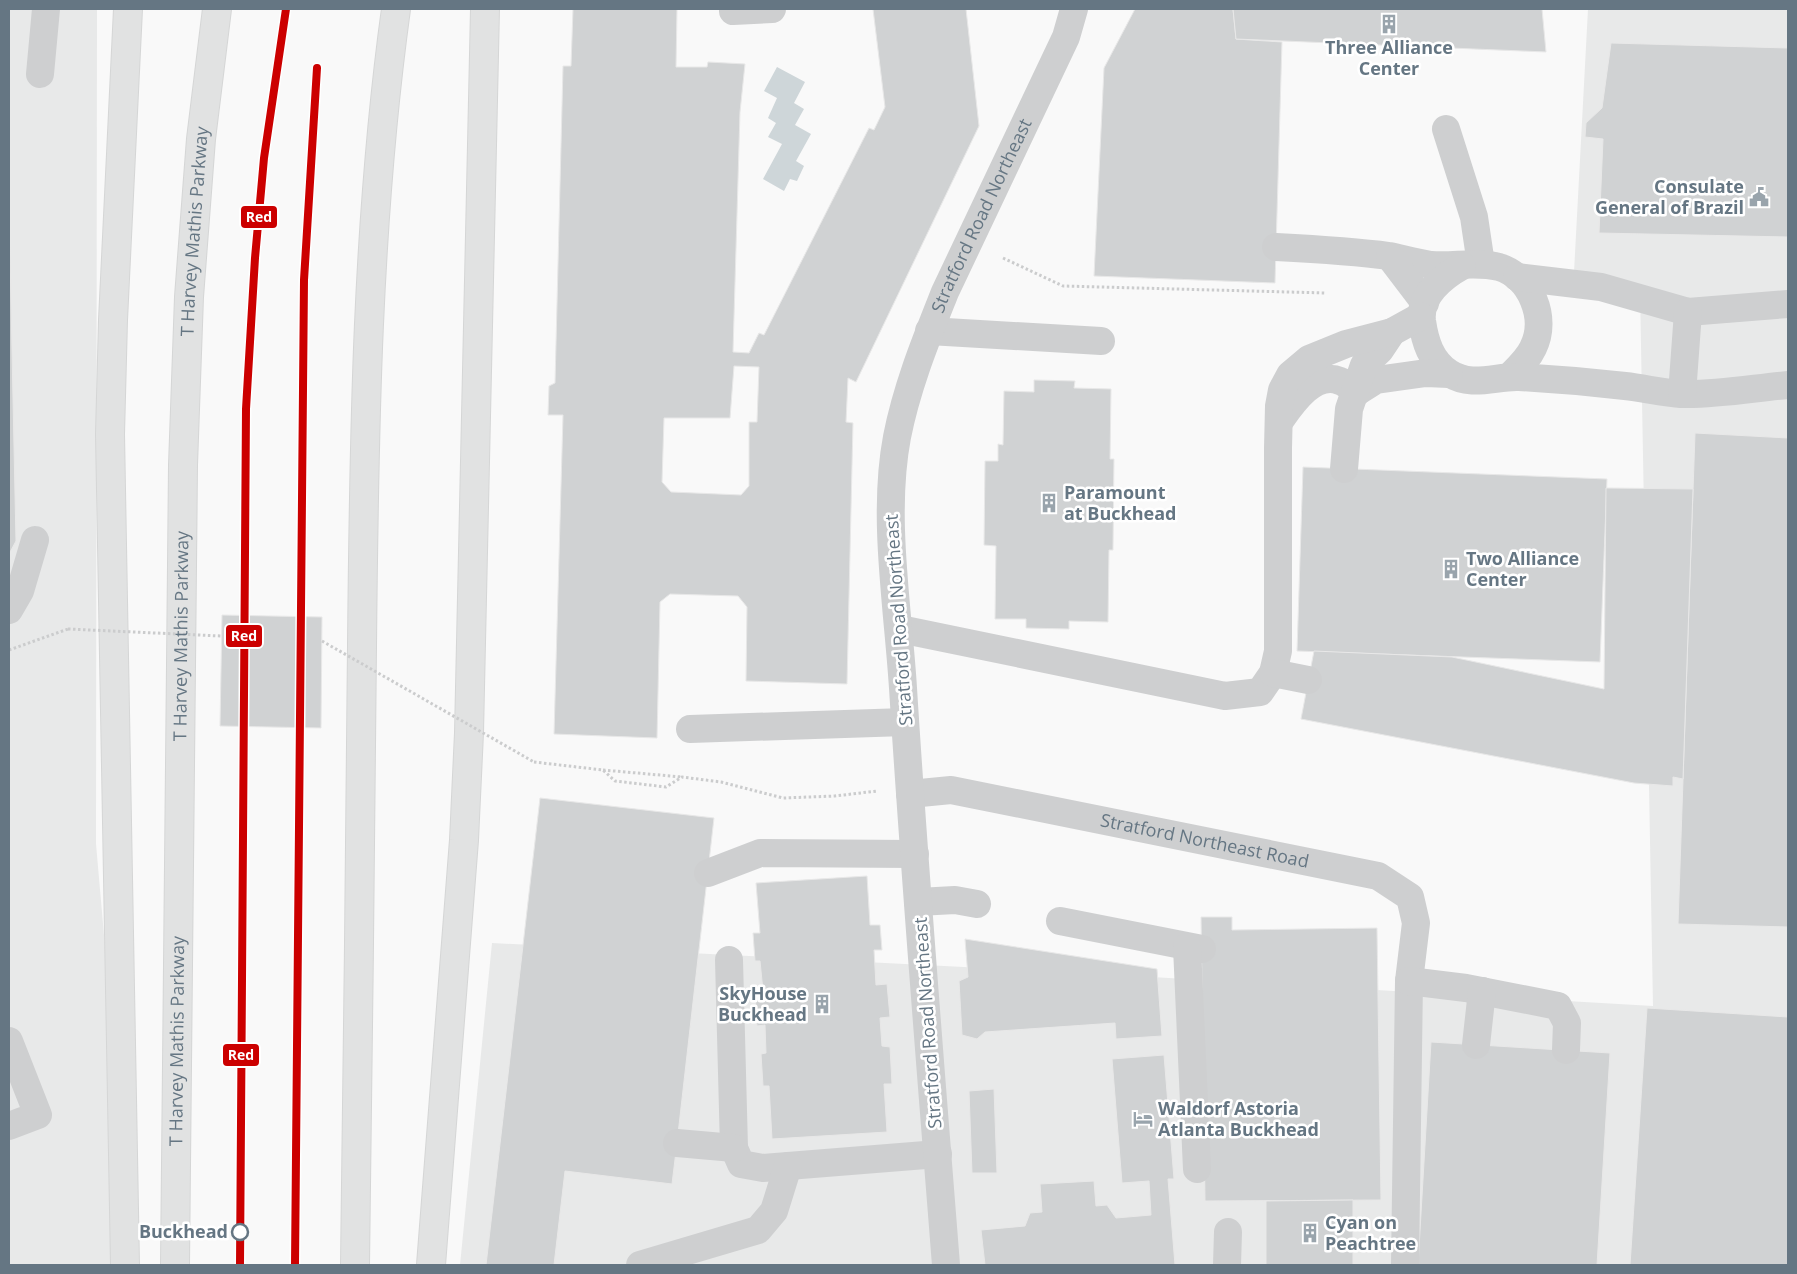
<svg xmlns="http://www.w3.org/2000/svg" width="1797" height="1274" viewBox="0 0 1797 1274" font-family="'Open Sans',sans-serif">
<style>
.built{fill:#e8e9e9}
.water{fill:#ced6d9}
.building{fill:#d0d2d3;stroke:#e8e8e8;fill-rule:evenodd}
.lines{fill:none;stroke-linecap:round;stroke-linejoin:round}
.highway-casing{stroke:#d5d6d6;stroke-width:30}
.path{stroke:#cbcccd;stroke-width:3;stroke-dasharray:2.5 2.5;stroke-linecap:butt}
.minor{stroke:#cecfd0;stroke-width:28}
.highway{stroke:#e1e2e2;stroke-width:28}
.path-bridge{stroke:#cbcccd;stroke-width:3;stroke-dasharray:2.5 2.5;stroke-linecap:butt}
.metro-1-casing{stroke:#fff;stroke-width:11}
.metro-1{stroke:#c00;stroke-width:8}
.stop-dot{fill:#fff;stroke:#657683;stroke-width:2.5}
.labels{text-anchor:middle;stroke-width:5;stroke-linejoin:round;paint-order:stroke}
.poi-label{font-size:18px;font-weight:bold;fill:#657683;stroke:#fff;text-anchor:start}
.street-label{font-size:18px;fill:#657683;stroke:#fff}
.stop-label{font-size:18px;font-weight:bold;fill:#657683;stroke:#fff;text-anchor:end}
.line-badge{stroke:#fff;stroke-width:2}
.badge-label{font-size:14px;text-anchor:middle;font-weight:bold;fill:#fff}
</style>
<rect width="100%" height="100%" fill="#f9f9f9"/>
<g class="built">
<polygon points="9,9 97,9 96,844 133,1265 9,1265"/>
<polygon points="1588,9 1788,9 1788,1265 460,1265 492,943 1100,974 1653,1006 1640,290 1573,291"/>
</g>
<polygon class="water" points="777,67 805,82 794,103 804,109 795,125 811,134 796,161 804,166 797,181 790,179 784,191 763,179 782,144 768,137 776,123 768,118 777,98 764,91"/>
<g class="building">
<path d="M573 9H677L676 67H707L708 62 745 64 740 112 733 352 749 353 759 333 764 335 869 128 874 130 885 107 873 9H966L979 126 856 382 848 378 846 422 853 423 847 684 746 681 747 607 738 596 670 594 660 602 657 738 554 734 563 415H548L549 386 555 383 563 66H571ZM734 366 759 367 757 422H749V486L741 495 671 492 662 482 664 418H730Z"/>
<polygon points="1135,9 1233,9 1236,39 1282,42 1275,283 1094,276 1104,68"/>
<polygon points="1233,9 1542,9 1546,52 1236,39"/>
<polygon points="1611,43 1788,48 1788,237 1599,233 1603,139 1585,137 1586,123 1602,108"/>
<polygon points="9,207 16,541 9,554"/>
<polygon points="1034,380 1075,381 1074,388 1111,389 1110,459 1114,459 1113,550 1109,550 1108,622 1069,621 1069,629 1026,628 1026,619 995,619 996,546 984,545 985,461 998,461 998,444 1003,445 1004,391 1034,392"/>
<polygon points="1695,433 1788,438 1788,927 1678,924"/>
<polygon points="1303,467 1607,479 1600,662 1297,651"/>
<polygon points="1606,488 1693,489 1683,779 1673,777 1673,786 1634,783 1301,719 1314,651 1452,657 1604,689"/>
<polygon points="222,615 322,617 321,728 220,726"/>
<polygon points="540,798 714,818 677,1143 672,1184 565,1171 554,1265 486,1265"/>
<polygon points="867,876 870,925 880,925 882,950 874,950 876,985 887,984 890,1017 880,1018 882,1046 890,1047 892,1084 884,1084 887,1132 772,1139 769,1086 763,1086 761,1054 766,1053 765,1025 757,1026 755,991 763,991 760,961 755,961 753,933 760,933 756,883"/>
<polygon points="1201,917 1232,917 1232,930 1377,928 1381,1200 1205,1201"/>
<polygon points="965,939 1157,969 1162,1036 1116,1039 1115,1023 985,1032 977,1039 962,1035 959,981 968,977"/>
<polygon points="1647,1008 1788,1017 1788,1265 1630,1265"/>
<polygon points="1431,1042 1610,1053 1597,1265 1418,1265"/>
<polygon points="1164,1055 1174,1179 1168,1179 1175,1265 985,1265 981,1230 1025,1226 1030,1213 1042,1212 1040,1184 1094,1181 1096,1206 1107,1205 1116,1218 1151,1215 1149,1181 1122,1183 1112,1059"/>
<polygon points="994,1089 997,1173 972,1173 969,1091"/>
<polygon points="1353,1200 1353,1265 1266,1265 1266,1201"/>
</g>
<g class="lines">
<defs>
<g id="highway">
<polyline points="125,1265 110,434 113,320 128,9"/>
<path id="s3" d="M175 1265 183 465 189 297 201 139 217 9"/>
<path d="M355 1265C358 1059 360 852 362 646 364 434 367 219 396 9"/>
<polyline points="431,1265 464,840 469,733 485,9"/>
</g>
</defs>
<use href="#highway" class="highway-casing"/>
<g class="path">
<polyline points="1003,258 1063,286 1326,293"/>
<polyline points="9,650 68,629"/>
<polyline points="534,762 603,770 615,781 666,787 682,777 721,782 783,798 835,796 877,791"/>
<polyline points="603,770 682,777"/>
</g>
<g class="minor">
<polyline points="733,11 772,9"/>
<polyline points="40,74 46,9"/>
<polyline points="1446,129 1474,217 1481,264"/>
<path d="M1276 247C1314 249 1352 251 1389 256 1403 259 1417 263 1431 265 1453 267 1477 261 1499 267 1531 277 1548 318 1533 348 1528 359 1518 368 1509 377"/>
<polyline points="1390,257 1425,303"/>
<path d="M1462 266C1442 277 1419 296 1422 321 1425 342 1431 361 1449 373 1472 388 1495 376 1519 377 1555 379 1590 382 1625 386 1644 388 1663 393 1682 394 1717 395 1754 388 1788 385"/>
<polyline points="1517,277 1601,287 1688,312 1788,304"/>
<polyline points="929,331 1101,341"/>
<polyline points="1357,392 1376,380 1426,373 1449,374"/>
<polyline points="1682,394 1688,312"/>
<path d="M1279 422C1291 405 1314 370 1340 381 1346 383 1352 389 1357 392"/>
<polyline points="1344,469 1349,409 1364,365 1380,350 1392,332"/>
<polyline points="9,610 20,591 35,540"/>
<polyline points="900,629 1225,696 1260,692 1273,673 1278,651 1278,448 1279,406 1282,390 1290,375 1309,359 1346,344 1392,332 1421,316"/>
<polyline points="1273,673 1308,680"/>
<polyline points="690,729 905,722"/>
<path id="s1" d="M910 794 951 790 1378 876 1410 897 1416 923 1409 981 1405 1265"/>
<polyline points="708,873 760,853 915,854"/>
<polyline points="918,902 955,900 977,904"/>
<polyline points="1060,921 1202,949"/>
<polyline points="1187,947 1197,1169"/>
<polyline points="729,960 734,1148 741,1164 763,1168 938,1154"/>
<polyline points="1409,981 1466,988 1558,1006 1567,1023 1566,1050"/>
<polyline points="9,1041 38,1115 9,1126"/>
<polyline points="1476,1045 1482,991"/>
<polyline points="677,1143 734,1148"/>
<polyline points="640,1265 758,1230 774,1211 788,1166"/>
<path id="s2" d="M946 1265C931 1073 915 881 903 688 898 608 882 516 897 437 907 386 926 340 945 292L1066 37 1074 9"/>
<polyline points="1227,1265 1228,1232"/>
</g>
<use href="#highway" class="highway"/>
<g class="path-bridge">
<polyline points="68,629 221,636"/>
<polyline points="322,641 534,762"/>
</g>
<defs>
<g id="metro-1">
<polyline points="240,1265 246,409 255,258 264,158 286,9"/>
<polyline points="295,1265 304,280 317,68"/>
</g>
</defs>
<use href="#metro-1" class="metro-1-casing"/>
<use href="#metro-1" class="metro-1"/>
</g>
<defs>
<symbol id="building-bare" viewBox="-9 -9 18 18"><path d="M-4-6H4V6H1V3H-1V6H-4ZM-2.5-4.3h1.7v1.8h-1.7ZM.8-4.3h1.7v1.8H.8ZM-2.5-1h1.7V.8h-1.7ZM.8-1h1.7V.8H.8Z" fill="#99a4ac" stroke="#fff" stroke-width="2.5" paint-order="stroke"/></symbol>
<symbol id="civic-bare" viewBox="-9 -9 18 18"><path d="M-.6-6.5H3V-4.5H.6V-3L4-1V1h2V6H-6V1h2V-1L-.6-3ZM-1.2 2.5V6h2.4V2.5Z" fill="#99a4ac" stroke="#fff" stroke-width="2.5" paint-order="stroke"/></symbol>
<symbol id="hotel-bare" viewBox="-9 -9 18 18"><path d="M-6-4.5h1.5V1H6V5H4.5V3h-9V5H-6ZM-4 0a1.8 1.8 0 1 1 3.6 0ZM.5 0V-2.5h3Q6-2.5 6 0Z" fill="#99a4ac" stroke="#fff" stroke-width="2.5" paint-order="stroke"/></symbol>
</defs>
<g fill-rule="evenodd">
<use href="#building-bare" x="1375" y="10" width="28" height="28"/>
<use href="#civic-bare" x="1745" y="183" width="28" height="28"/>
<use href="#building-bare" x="1035" y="489" width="28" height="28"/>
<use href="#building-bare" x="1437" y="555" width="28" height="28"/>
<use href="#building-bare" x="808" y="990" width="28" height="28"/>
<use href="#hotel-bare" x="1129" y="1105" width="28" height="28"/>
<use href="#building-bare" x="1296" y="1219" width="28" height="28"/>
</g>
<circle class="stop-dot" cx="240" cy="1232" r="8"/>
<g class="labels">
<g class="poi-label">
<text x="1389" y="54" text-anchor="middle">Three Alliance<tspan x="1389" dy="21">Center</tspan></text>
<text x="1744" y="193" text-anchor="end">Consulate<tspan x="1744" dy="21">General of Brazil</tspan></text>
<text x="1064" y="499">Paramount<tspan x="1064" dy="21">at Buckhead</tspan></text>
<text x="1466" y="565">Two Alliance<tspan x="1466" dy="21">Center</tspan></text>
<text x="807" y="1000" text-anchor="end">SkyHouse<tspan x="807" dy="21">Buckhead</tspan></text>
<text x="1158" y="1115">Waldorf Astoria<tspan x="1158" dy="21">Atlanta Buckhead</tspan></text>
<text x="1325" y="1229">Cyan on<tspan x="1325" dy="21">Peachtree</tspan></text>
</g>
<g class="street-label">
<text dy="6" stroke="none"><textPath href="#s2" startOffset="1068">Stratford Road Northeast</textPath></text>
<text dy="6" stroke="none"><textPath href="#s3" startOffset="1034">T Harvey Mathis Parkway</textPath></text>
<text transform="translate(899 620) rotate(-94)" y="6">Stratford Road Northeast</text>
<text dy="6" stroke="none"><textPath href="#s3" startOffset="629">T Harvey Mathis Parkway</textPath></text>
<text dy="6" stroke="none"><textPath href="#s1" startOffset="300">Stratford Northeast Road</textPath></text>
<text transform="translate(928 1023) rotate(-94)" y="6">Stratford Road Northeast</text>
<text dy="6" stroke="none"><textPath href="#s3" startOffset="224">T Harvey Mathis Parkway</textPath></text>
</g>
<g class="stop-label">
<text x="228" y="1238">Buckhead</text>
</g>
</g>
<g class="line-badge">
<rect x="240" y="205" width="38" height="24" rx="5" fill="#c00"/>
<rect x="225" y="624" width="38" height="24" rx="5" fill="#c00"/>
<rect x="222" y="1043" width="38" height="24" rx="5" fill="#c00"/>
</g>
<g class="badge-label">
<text x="259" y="222">Red</text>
<text x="244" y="641">Red</text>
<text x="241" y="1060">Red</text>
</g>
<rect width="1797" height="1274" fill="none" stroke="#657683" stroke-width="20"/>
</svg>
